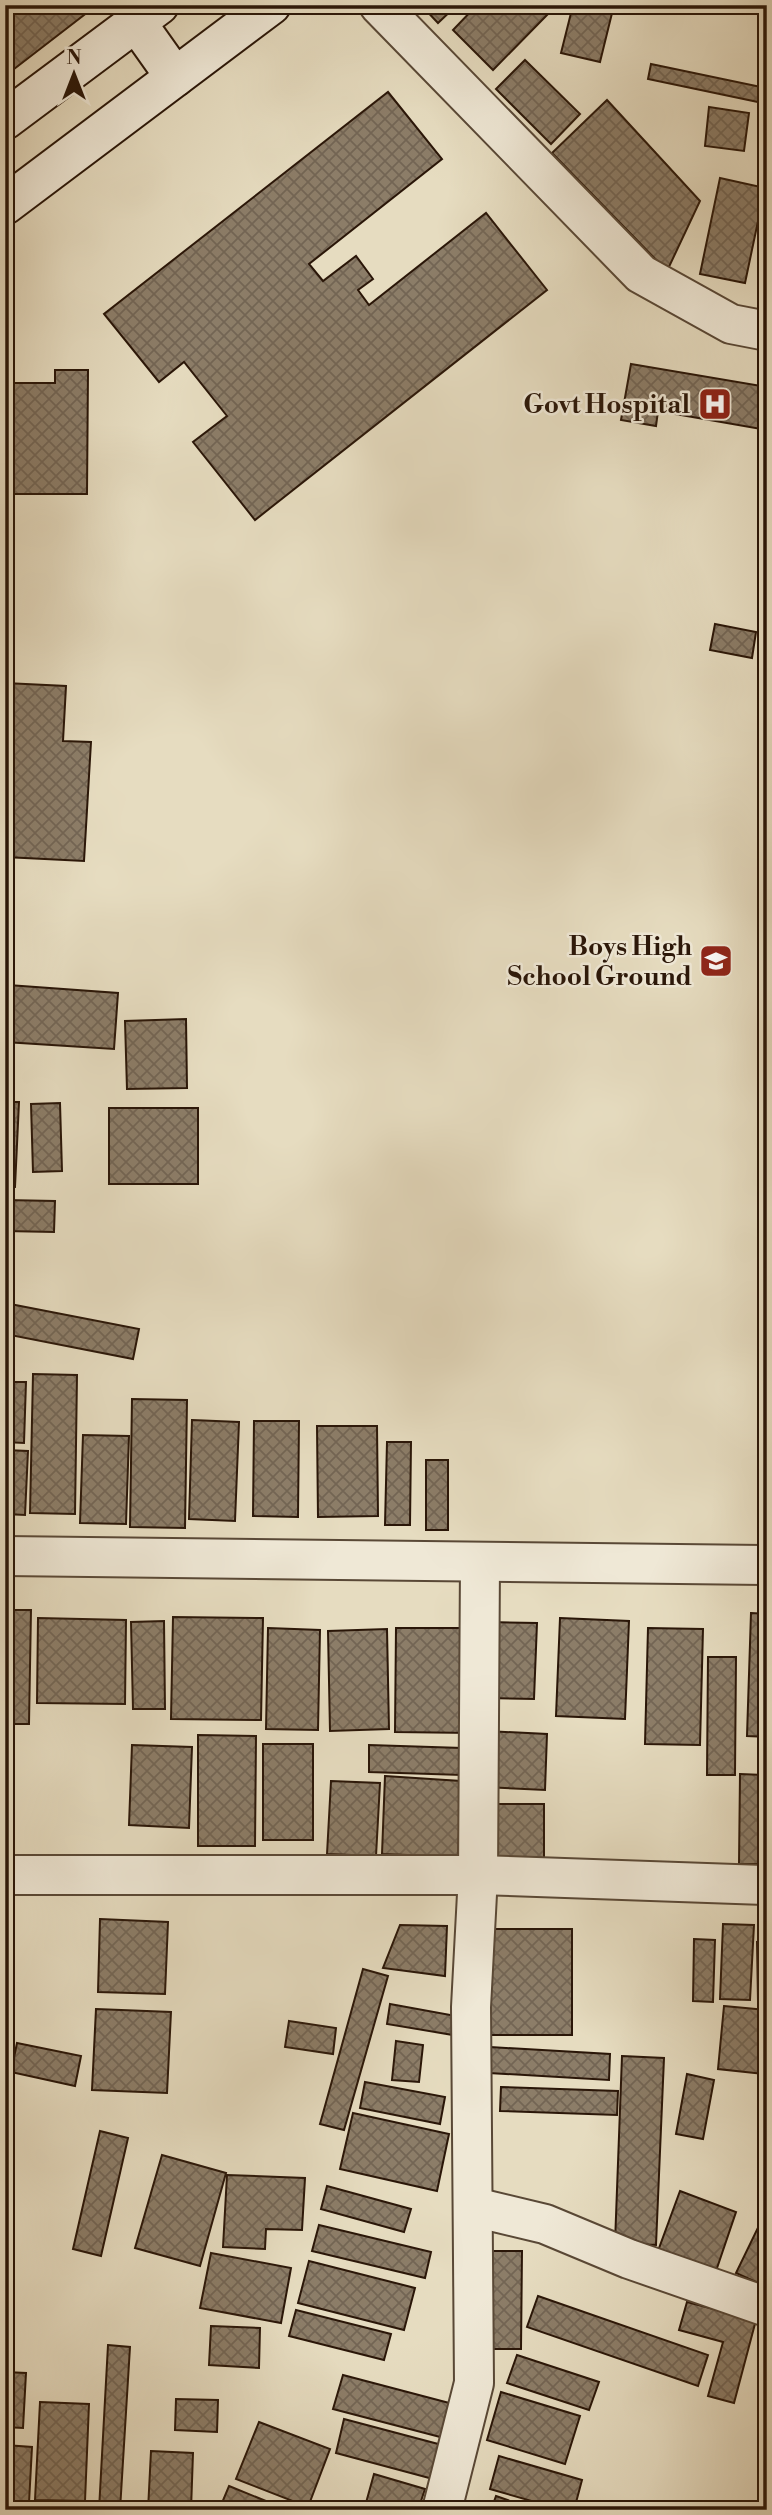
<svg xmlns="http://www.w3.org/2000/svg" width="772" height="2515" viewBox="0 0 772 2515" font-family="'Libre Bodoni',serif">
<style>
.building{fill:url(#building-cross-hatch);stroke:#2a1608;stroke-width:2}
.lines{fill:none;stroke-linecap:round;stroke-linejoin:round}
.minor-casing{stroke:#594836;stroke-width:42}
.tertiary-casing{stroke:#594836;stroke-width:42}
.secondary-casing{stroke:#2a1608;stroke-width:42}
.minor{stroke:#efe8d6;stroke-width:38}
.tertiary{stroke:#efe8d6;stroke-width:38}
.secondary{stroke:#efe8d6;stroke-width:38}
.labels{text-anchor:middle;stroke-width:5;stroke-linejoin:round;paint-order:stroke}
.poi-label{font-size:26px;font-weight:bold;fill:#2a1608;stroke:#efe8d6;text-anchor:end}
</style>
<defs>
<pattern id="building-cross-hatch" width="8" height="8" patternUnits="userSpaceOnUse" patternTransform="scale(1.75)"><rect width="8" height="8" fill="#8c7d68"/><path d="M0 0l8 8M0 8l8-8" fill="none" stroke="#736554"/></pattern>
</defs>
<rect width="100%" height="100%" fill="#e6dcc0"/>
<filter id="stains"><feTurbulence type="fractalNoise" baseFrequency=".00286" numOctaves="4"/><feColorMatrix values="0 0 0 0 .2 0 0 0 0 .09 0 0 0 0 .02 0 0 0 .5 -.17"/></filter>
<radialGradient id="worn" r=".72"><stop offset=".6" stop-color="#630" stop-opacity="0"/><stop offset="1" stop-color="#630" stop-opacity=".3"/></radialGradient>
<g class="building">
<polygon points="5,5 97,5 5,76"/>
<polygon points="421,5 457,5 438,23"/>
<polygon points="477,5 541,5 549,13 493,70 453,30"/>
<polygon points="573,5 614,5 600,62 561,53"/>
<polygon points="525,60 580,114 551,144 496,89"/>
<polygon points="651,64 761,87 758,102 648,79"/>
<polygon points="388,92 442,159 309,264 323,281 356,256 373,279 358,290 369,305 486,213 547,290 255,520 193,442 227,416 184,362 159,382 104,314"/>
<polygon points="607,100 700,201 667,271 552,153"/>
<polygon points="709,107 749,113 744,151 705,146"/>
<polygon points="720,178 765,188 745,283 700,274"/>
<polygon points="631,364 767,387 767,430 658,411 656,426 621,420"/>
<polygon points="55,370 88,370 87,494 5,494 5,383 55,383"/>
<polygon points="715,624 756,632 752,658 710,650"/>
<polygon points="767,628 767,656 762,655"/>
<polygon points="5,683 66,686 63,741 91,742 84,861 5,857"/>
<polygon points="8,985 118,993 114,1049 5,1042"/>
<polygon points="186,1019 187,1088 127,1089 125,1021"/>
<polygon points="5,1102 19,1102 15,1187 5,1186"/>
<polygon points="60,1103 62,1171 33,1172 31,1104"/>
<rect x="109" y="1108" width="89" height="76"/>
<polygon points="5,1200 55,1201 54,1232 5,1231"/>
<polygon points="5,1303 139,1329 133,1359 5,1334"/>
<polygon points="33,1374 77,1375 75,1514 30,1513"/>
<polygon points="5,1382 26,1382 24,1443 5,1442"/>
<polygon points="132,1399 187,1400 185,1528 130,1527"/>
<polygon points="192,1420 239,1422 235,1521 189,1519"/>
<polygon points="254,1421 299,1421 298,1517 253,1516"/>
<polygon points="317,1426 377,1426 378,1516 318,1517"/>
<polygon points="83,1435 129,1436 126,1524 80,1523"/>
<polygon points="387,1442 411,1442 410,1525 385,1525"/>
<polygon points="5,1450 28,1451 25,1515 5,1514"/>
<rect x="426" y="1460" width="22" height="70"/>
<polygon points="5,1610 31,1610 29,1724 5,1724"/>
<polygon points="751,1613 767,1614 767,1737 747,1736"/>
<polygon points="173,1617 263,1618 261,1720 171,1719"/>
<polygon points="38,1618 126,1620 125,1704 37,1703"/>
<polygon points="560,1618 629,1621 625,1719 556,1716"/>
<polygon points="164,1621 165,1709 133,1709 131,1622"/>
<polygon points="489,1622 537,1623 534,1699 487,1698"/>
<polygon points="268,1628 320,1630 318,1730 266,1729"/>
<polygon points="396,1628 473,1628 472,1733 395,1732"/>
<polygon points="648,1628 703,1629 700,1745 645,1744"/>
<polygon points="387,1629 389,1729 330,1731 328,1631"/>
<polygon points="708,1657 736,1657 735,1775 707,1775"/>
<polygon points="487,1731 547,1734 545,1790 485,1787"/>
<polygon points="198,1735 256,1736 255,1846 198,1846"/>
<rect x="263" y="1744" width="50" height="96"/>
<polygon points="132,1745 192,1747 189,1828 129,1825"/>
<polygon points="369,1745 462,1748 462,1775 369,1772"/>
<polygon points="740,1774 767,1775 767,1864 739,1864"/>
<polygon points="385,1776 461,1781 458,1857 382,1854"/>
<polygon points="331,1781 380,1783 376,1856 327,1854"/>
<rect x="487" y="1804" width="57" height="56"/>
<polygon points="5,1912 11,1913 5,2012"/>
<polygon points="100,1919 168,1922 165,1994 98,1992"/>
<polygon points="723,1924 754,1925 750,2000 720,1999"/>
<polygon points="400,1925 447,1926 445,1976 383,1968"/>
<rect x="484" y="1929" width="88" height="106"/>
<polygon points="694,1939 715,1940 713,2002 693,2001"/>
<polygon points="767,1941 767,2001 758,2001 757,1942"/>
<polygon points="363,1969 388,1976 344,2130 320,2124"/>
<polygon points="390,2004 456,2016 453,2035 387,2024"/>
<polygon points="724,2006 767,2010 765,2074 718,2069"/>
<polygon points="96,2009 171,2012 167,2093 92,2090"/>
<polygon points="289,2021 336,2028 333,2054 285,2047"/>
<polygon points="396,2041 423,2045 419,2082 392,2080"/>
<polygon points="17,2043 81,2056 75,2086 11,2072"/>
<polygon points="490,2047 610,2054 609,2080 489,2073"/>
<polygon points="622,2056 664,2058 656,2245 615,2243"/>
<polygon points="687,2074 714,2080 703,2139 676,2134"/>
<polygon points="365,2082 445,2097 440,2124 360,2108"/>
<polygon points="501,2087 618,2091 617,2115 500,2111"/>
<polygon points="353,2113 449,2134 437,2191 340,2169"/>
<polygon points="100,2131 128,2138 101,2256 73,2249"/>
<polygon points="162,2155 226,2173 200,2266 135,2248"/>
<polygon points="227,2175 305,2178 302,2230 266,2229 265,2249 223,2247"/>
<polygon points="327,2186 411,2209 404,2232 321,2209"/>
<polygon points="680,2191 736,2212 716,2271 658,2251"/>
<polygon points="767,2209 767,2287 736,2273"/>
<polygon points="319,2225 431,2252 425,2278 312,2251"/>
<polygon points="491,2251 522,2251 521,2349 489,2349"/>
<polygon points="211,2253 291,2268 281,2323 200,2308"/>
<polygon points="309,2261 415,2288 404,2330 298,2303"/>
<polygon points="538,2296 708,2355 698,2386 527,2327"/>
<polygon points="687,2302 756,2320 734,2403 708,2396 723,2342 679,2330"/>
<polygon points="296,2310 391,2334 384,2360 289,2336"/>
<polygon points="211,2326 260,2328 259,2368 209,2365"/>
<polygon points="108,2345 130,2347 120,2510 99,2510"/>
<polygon points="517,2355 599,2382 589,2410 507,2383"/>
<polygon points="5,2372 26,2373 23,2428 5,2427"/>
<polygon points="343,2375 453,2404 444,2438 333,2409"/>
<polygon points="501,2392 580,2416 565,2464 487,2440"/>
<polygon points="176,2399 218,2400 217,2432 175,2430"/>
<polygon points="40,2402 89,2404 85,2501 35,2500"/>
<polygon points="344,2419 442,2445 433,2479 336,2453"/>
<polygon points="259,2422 330,2449 308,2507 236,2479"/>
<polygon points="5,2445 32,2447 29,2503 5,2501"/>
<polygon points="151,2451 193,2453 191,2510 148,2510"/>
<polygon points="499,2456 582,2480 574,2510 563,2510 490,2489"/>
<polygon points="374,2474 425,2489 418,2510 364,2510"/>
<polygon points="229,2486 288,2510 219,2510"/>
<polygon points="496,2496 536,2510 491,2510"/>
</g>
<g class="lines">
<defs>
<g id="minor">
<polyline points="379,5 641,274 731,324 767,331"/>
<polyline points="5,1875 478,1875 767,1885"/>
<polyline points="474,2207 545,2224 629,2259 767,2307"/>
<polyline points="442,2510 474,2383 471,2007 478,1875 480,1563"/>
</g>
<polyline id="tertiary" points="5,1556 767,1565"/>
<g id="secondary">
<polyline points="136,22 175,77"/>
<polyline points="5,120 159,5"/>
<polyline points="5,205 271,5"/>
</g>
</defs>
<use href="#minor" class="minor-casing"/>
<use href="#tertiary" class="tertiary-casing"/>
<use href="#secondary" class="secondary-casing"/>
<use href="#minor" class="minor"/>
<use href="#tertiary" class="tertiary"/>
<use href="#secondary" class="secondary"/>
</g>
<defs>
<symbol id="hospital-square" viewBox="-11 -11 22 22"><rect x="-9" y="-9" width="18" height="18" rx="4" fill="#8f2418" stroke="#efe8d6"/><path d="M-5-5h3v3.5h4V-5h3V5h-3V1.5h-4V5h-3Z" fill="#fff"/></symbol>
<symbol id="school-square" viewBox="-11 -11 22 22"><rect x="-9" y="-9" width="18" height="18" rx="4" fill="#8f2418" stroke="#efe8d6"/><path d="M0-5L7-2L0 1L-7-2ZM-4 1L0 2.5L4 1V4Q0 6-4 4Z" fill="#fff"/></symbol>
</defs>
<g fill-rule="evenodd">
<use href="#hospital-square" x="696" y="385" width="38" height="38"/>
<use href="#school-square" x="697" y="942" width="38" height="38"/>
</g>
<g class="labels">
<g class="poi-label">
<text x="690" y="413">Govt Hospital</text>
<text x="692" y="955">Boys High<tspan x="692" dy="30">School Ground</tspan></text>
</g>
</g>
<rect width="772" height="2515" fill="none" stroke="#e6dcc0" stroke-width="28"/>
<rect x="7" y="7" width="758" height="2501" fill="none" stroke="#2a1608" stroke-width="3.5"/>
<rect x="14" y="14" width="744" height="2487" fill="none" stroke="#2a1608" stroke-width="2"/>
<g transform="translate(74 74)" stroke="#efe8d6" stroke-width="5" paint-order="stroke">
<path d="M0-5L12 26L0 18L-12 26Z" fill="#2a1608"/>
<text y="-10" font-size="19" font-weight="bold" text-anchor="middle" fill="#2a1608">N</text>
</g>
<rect width="100%" height="100%" filter="url(#stains)"/>
<rect width="100%" height="100%" fill="url(#worn)"/>
</svg>
